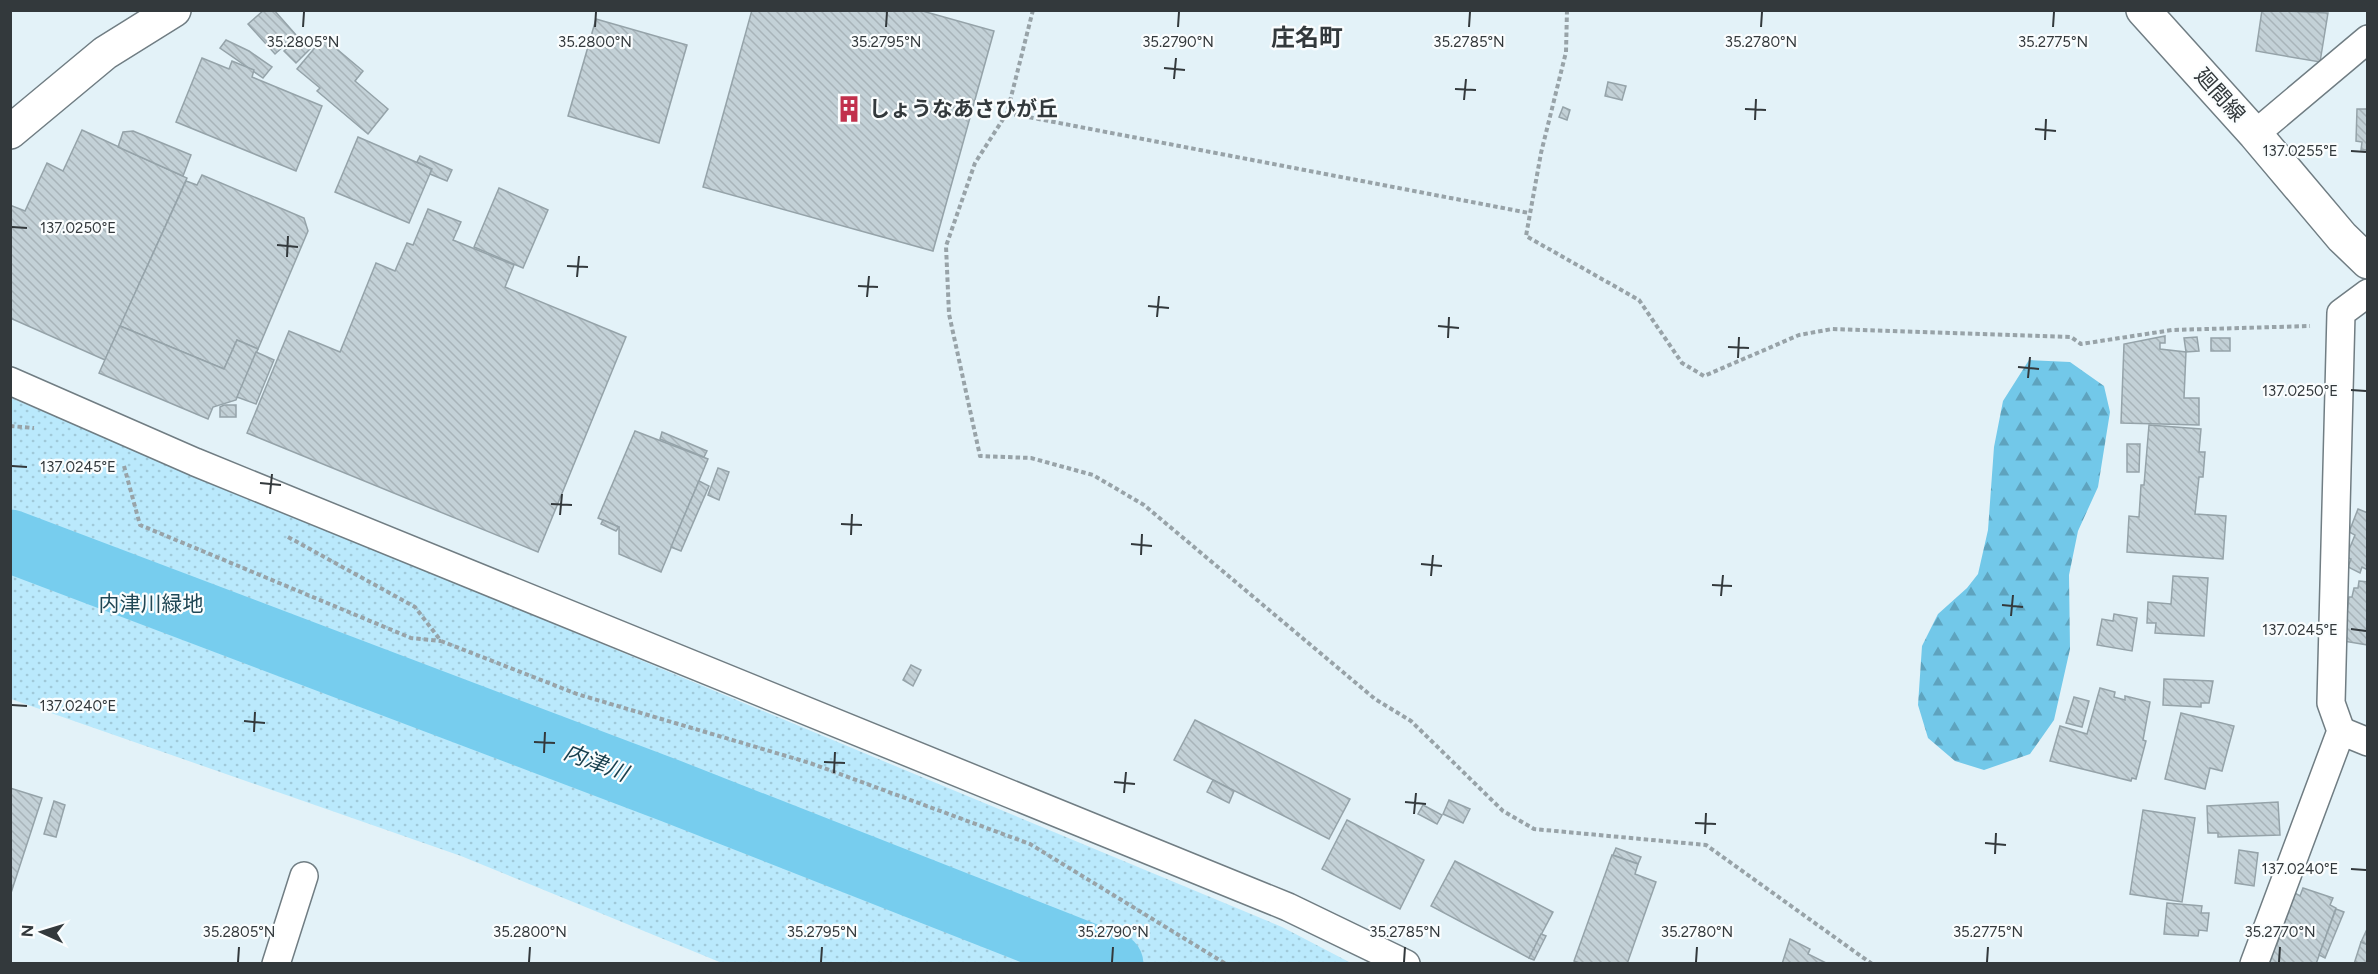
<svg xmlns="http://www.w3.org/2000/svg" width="2378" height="974" viewBox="0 0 2378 974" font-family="Figtree,'Noto Sans JP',sans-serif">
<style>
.forest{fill:url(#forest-firs)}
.park{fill:url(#park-dots)}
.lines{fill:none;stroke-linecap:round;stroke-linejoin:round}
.river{stroke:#77cdee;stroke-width:63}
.building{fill:url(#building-back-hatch);stroke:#95a3a9;stroke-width:1.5}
.minor-casing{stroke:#707d83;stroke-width:30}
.tertiary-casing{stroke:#707d83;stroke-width:36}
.secondary-casing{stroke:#707d83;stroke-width:36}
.path{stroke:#98a3a8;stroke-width:4;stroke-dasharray:4.5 3;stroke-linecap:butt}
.minor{stroke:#fff;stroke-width:27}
.tertiary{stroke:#fff;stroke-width:33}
.secondary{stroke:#fff;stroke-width:33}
.ticks{fill:none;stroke:#33393c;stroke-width:2}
.labels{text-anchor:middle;stroke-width:4.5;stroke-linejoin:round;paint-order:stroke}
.street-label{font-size:21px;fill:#33393c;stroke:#fafdfe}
.poi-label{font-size:21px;font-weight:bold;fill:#33393c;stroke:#fafdfe;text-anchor:start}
.park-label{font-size:21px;fill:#214856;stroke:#fafdfe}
.water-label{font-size:22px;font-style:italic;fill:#183f4d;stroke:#fafdfe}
.quarter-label{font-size:24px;font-weight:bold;fill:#33393c;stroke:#fafdfe}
.ticks-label{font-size:15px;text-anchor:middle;fill:#33393c;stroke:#fafdfe;stroke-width:4.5;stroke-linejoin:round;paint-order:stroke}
</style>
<defs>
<pattern id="forest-firs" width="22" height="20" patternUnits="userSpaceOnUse" patternTransform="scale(1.5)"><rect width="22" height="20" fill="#72c8e9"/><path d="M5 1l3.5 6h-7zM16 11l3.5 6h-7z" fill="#5ea3be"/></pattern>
<pattern id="park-dots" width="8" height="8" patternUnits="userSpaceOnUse" patternTransform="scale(1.5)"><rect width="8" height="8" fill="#bae9fc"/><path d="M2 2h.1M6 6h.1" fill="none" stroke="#a0c9d9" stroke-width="1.8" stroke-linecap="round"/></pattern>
<pattern id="building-back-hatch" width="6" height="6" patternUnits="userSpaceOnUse" patternTransform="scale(1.5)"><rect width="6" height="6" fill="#c3d1d7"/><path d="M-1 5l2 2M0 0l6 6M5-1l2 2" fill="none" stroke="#a8b4b9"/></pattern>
</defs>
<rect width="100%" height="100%" fill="#e3f2f8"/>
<polygon class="forest" points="2029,360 2070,362 2104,386 2110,412 2098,487 2078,531 2069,575 2070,649 2054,720 2030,754 1984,770 1955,761 1928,738 1918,705 1922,646 1938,614 1967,588 1978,574 1988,530 1994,447 2003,401"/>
<polygon class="park" points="11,398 1282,927 1351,963 722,963 461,856 11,699"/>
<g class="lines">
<polyline class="river" points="10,541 671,791 1112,964"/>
</g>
<g class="building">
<polygon points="264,10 274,10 296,35 275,54 248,24"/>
<polygon points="752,10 919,10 994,31 933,251 703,187"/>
<polygon points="2262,10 2328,13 2320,62 2256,51"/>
<polygon points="596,19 687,45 659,143 568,116"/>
<polygon points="317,36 325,42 326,40 363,71 355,81 388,109 368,134 317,91 320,88 297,69 318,44 314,40"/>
<polygon points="299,37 310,49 296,63 284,51"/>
<polygon points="226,40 249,51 272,67 263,78 220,48"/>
<polygon points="202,58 229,69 232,61 254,70 252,77 322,106 296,171 176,122"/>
<polygon points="1608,82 1626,86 1622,100 1605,96"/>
<polygon points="1563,107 1570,110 1567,120 1559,117"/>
<polygon points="2357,109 2368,109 2368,150 2361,150 2362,142 2356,141"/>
<polygon points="82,130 187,178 105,360 10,318 10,205 25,211 47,163 63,171"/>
<polygon points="133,131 191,155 183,176 118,147 123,132"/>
<polygon points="358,137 432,169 409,223 335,192"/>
<polygon points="420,156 452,170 447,181 430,174 432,169 417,162"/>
<polygon points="202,175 304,218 308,231 258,349 237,340 224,369 120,326 186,181 197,185"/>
<polygon points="499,188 548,210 523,268 474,247"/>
<polygon points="428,209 461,222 453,240 514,265 505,287 626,337 538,552 247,433 289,331 340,352 376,263 395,271 407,243 413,245"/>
<polygon points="120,326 224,369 237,340 258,349 236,400 213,407 208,419 99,373"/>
<polygon points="2165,336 2165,343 2160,343 2160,349 2186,352 2184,398 2199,398 2199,425 2121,423 2124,344"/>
<polygon points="2197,337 2199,351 2186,352 2184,338"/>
<rect x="2211" y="338" width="19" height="13"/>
<polygon points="256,352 274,360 256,404 237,397"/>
<polygon points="224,405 236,405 236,417 220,417 220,407"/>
<polygon points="2149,425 2201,429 2199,452 2205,452 2203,477 2199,477 2195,514 2226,516 2223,559 2127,552 2129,516 2139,517 2141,485 2144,485"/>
<polygon points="635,431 708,459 661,572 619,554 619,527 598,518"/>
<polygon points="662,432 707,451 704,457 660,439"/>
<polygon points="2127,444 2140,444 2139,472 2127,472"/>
<polygon points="718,468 729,472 719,500 708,495"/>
<polygon points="699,481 709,486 681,551 671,547"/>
<polygon points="2358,509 2368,513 2368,570 2362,567 2360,573 2348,567 2351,559 2346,557 2355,535 2349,532"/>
<polygon points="603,520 619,527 616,531 601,524"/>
<polygon points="2173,576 2208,578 2204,636 2155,633 2156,623 2147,623 2148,602 2171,604"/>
<polygon points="2359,581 2368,582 2368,645 2343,641 2349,597 2352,597 2354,588 2358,588"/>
<polygon points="2114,614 2137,618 2132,651 2097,645 2102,619 2113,621"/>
<polygon points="911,665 921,670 913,686 903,680"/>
<polygon points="2164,679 2213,681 2209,703 2201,703 2201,707 2163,705"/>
<polygon points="2100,688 2115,692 2114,697 2125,700 2125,696 2150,702 2143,740 2146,741 2136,779 2132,778 2131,781 2050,761 2060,726 2087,734"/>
<polygon points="2074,697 2089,701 2082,727 2066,723"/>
<polygon points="2181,713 2234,726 2222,771 2210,768 2205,789 2165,779"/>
<polygon points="1195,720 1350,799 1329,839 1174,760"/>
<polygon points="1213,780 1234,791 1229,803 1207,792"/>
<polygon points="10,788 42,798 10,896"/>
<polygon points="1449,800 1470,809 1463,823 1443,814"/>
<polygon points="54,801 65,805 56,837 44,834"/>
<polygon points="2278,802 2280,835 2218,837 2218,833 2208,833 2207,806"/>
<polygon points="1423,805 1442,815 1437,824 1418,814"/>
<polygon points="2143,810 2195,818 2182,902 2130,894"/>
<polygon points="1347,820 1424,860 1400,909 1322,869"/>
<polygon points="1616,848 1641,857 1638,864 1613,855"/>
<polygon points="2239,850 2258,853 2254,886 2235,883"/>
<polygon points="1612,855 1638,864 1635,874 1656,882 1627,964 1582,964 1574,961"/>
<polygon points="1455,861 1553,912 1529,958 1431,906"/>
<polygon points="2303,888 2333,898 2330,905 2336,908 2316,964 2266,964 2274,943 2277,944 2295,893 2300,896"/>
<polygon points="2167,903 2202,906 2201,913 2209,913 2207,931 2199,930 2198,936 2164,934"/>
<polygon points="2336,909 2344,912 2325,958 2319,955"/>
<polygon points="2368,927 2368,945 2361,942"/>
<polygon points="1541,934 1546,936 1534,960 1529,958"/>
<polygon points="1790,939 1810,949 1808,954 1828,964 1782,964"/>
<polygon points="2361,942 2368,945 2368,964 2354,964"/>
</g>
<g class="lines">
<defs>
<g id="minor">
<polyline points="2255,134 2368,39"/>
<polyline points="10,381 195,462 1288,907 1406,964"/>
<polyline points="2341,731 2368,742"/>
<polyline points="276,964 304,876"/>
<polyline points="2254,964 2341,731 2331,703 2341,313 2368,293"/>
</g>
<polyline id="tertiary" points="2143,10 2255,134 2342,237 2368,262"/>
<polyline id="secondary" points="10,132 105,53 174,10"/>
</defs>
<use href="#minor" class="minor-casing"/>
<use href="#tertiary" class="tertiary-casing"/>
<use href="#secondary" class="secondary-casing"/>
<g class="path">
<polyline points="1033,10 1007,113 975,163 946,246 949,314 980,456 1031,458 1093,475 1144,505 1375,699 1411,721 1503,811 1534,829 1706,845 1872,964"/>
<polyline points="1567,10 1566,52 1541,153 1526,236 1639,300 1682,363 1704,376 1799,335 1832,329 2071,337 2081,344 2172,330 2310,326"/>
<polyline points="1007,113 1529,213"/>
<polyline points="10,426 34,428"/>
<polyline points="124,466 140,525 411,638 441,641"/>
<polyline points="288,537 415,607 441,641 577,694 810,763 1030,844 1226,964"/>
</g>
<use href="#minor" class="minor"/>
<use href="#tertiary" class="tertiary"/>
<use href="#secondary" class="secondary"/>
</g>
<path class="ticks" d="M303 27 304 12M595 27 596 12M886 27 887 12M1178 27 1179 12M1469 27 1470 12M1761 27 1762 12M2053 27 2054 12M1164 68 1185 70M1174 79 1176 58M1455 89 1476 90M1464 100 1466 79M1745 109 1766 110M1755 120 1756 99M2035 129 2056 131M2045 140 2046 119M2351 151 2366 152M12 227 27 228M277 245 298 247M287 257 288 236M567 266 588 267M577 277 579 256M858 286 878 287M867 297 869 276M1148 306 1169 308M1157 317 1159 296M1438 326 1459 328M1448 338 1449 317M1728 347 1749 348M1738 358 1739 337M2018 367 2039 369M2028 378 2030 357M2351 390 2366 391M12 466 27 467M260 483 281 485M270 494 272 474M551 504 572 505M560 515 562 494M841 524 862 525M851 535 852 514M1131 544 1152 546M1141 555 1142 534M1421 564 1442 566M1431 576 1433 555M1712 585 1732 586M1721 596 1723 575M2002 605 2023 607M2011 616 2013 595M2351 629 2366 631M12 705 27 706M244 721 265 723M254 732 255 712M534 742 555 743M544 753 545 732M824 762 845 763M834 773 835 752M1114 782 1135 784M1124 793 1126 772M1405 802 1426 804M1414 814 1416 793M1695 823 1716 824M1705 834 1706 813M1985 843 2006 845M1995 854 1996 833M2351 869 2366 870M238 962 239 947M529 962 530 947M821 962 822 947M1112 962 1113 947M1404 962 1405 947M1696 962 1697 947M1987 962 1988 947M2279 962 2280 947"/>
<defs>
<symbol id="building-bare" viewBox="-9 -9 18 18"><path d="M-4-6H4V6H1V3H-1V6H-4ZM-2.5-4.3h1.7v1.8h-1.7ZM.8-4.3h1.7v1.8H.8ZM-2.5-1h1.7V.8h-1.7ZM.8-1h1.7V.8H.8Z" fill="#c1304c" stroke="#fafdfe" stroke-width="2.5" paint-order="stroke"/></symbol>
</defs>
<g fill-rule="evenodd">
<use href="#building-bare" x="830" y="90" width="38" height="38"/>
</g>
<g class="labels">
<g class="street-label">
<text transform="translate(2220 95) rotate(48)" y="7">廻間線</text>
</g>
<g class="poi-label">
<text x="869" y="116">しょうなあさひが丘</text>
</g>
<g class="park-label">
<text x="151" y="611">内津川緑地</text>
</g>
<g class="water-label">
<text transform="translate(596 762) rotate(21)" y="8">内津川</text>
</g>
<g class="quarter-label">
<text x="1307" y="46">庄名町</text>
</g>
</g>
<g class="ticks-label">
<text x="303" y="47">35.2805°N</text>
<text x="595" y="47">35.2800°N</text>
<text x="886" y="47">35.2795°N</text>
<text x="1178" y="47">35.2790°N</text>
<text x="1469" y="47">35.2785°N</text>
<text x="1761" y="47">35.2780°N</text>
<text x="2053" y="47">35.2775°N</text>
<text x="2300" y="156">137.0255°E</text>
<text x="78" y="233">137.0250°E</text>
<text x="2300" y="396">137.0250°E</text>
<text x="78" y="472">137.0245°E</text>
<text x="2300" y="635">137.0245°E</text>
<text x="78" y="711">137.0240°E</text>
<text x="2300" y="874">137.0240°E</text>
<text x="239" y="937">35.2805°N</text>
<text x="530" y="937">35.2800°N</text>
<text x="822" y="937">35.2795°N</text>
<text x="1113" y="937">35.2790°N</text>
<text x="1405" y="937">35.2785°N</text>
<text x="1697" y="937">35.2780°N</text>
<text x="1988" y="937">35.2775°N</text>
<text x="2280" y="937">35.2770°N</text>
</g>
<rect width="2378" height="974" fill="none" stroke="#33393c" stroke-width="24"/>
<g transform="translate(42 932) rotate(274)" stroke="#fafdfe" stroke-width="4.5" paint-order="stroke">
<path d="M0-4.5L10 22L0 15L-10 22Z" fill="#33393c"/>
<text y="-9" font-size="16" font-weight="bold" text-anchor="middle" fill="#33393c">N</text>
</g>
</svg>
